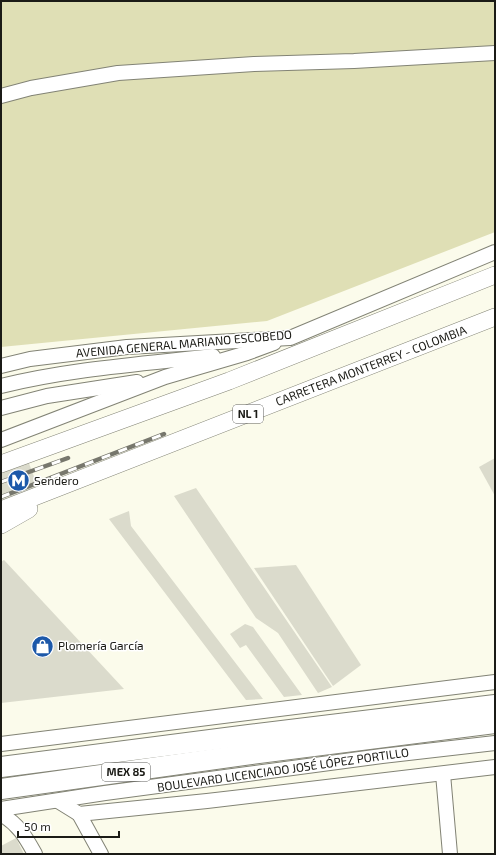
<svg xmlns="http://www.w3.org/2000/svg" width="496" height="855" viewBox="0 0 496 855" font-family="'Exo 2',sans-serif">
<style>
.green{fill:#dfdfb5}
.building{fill:#dbdbcc}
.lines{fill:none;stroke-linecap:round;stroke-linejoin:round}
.minor-casing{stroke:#828375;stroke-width:16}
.major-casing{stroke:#828375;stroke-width:18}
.highway-casing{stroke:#828375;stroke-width:22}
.minor{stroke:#fff;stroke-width:14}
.major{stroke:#fff;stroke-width:17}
.highway{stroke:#fff;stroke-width:20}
.rail-casing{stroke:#77776d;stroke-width:4.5}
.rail{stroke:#fff;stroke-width:3;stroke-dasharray:9;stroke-linecap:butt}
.labels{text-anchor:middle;stroke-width:3;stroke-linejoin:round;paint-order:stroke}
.shield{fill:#fff;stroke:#5f5f5c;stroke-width:1}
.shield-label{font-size:11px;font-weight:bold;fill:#1b1b16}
.street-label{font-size:12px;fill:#1b1b16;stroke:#fff}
.poi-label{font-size:12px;fill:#1b1b16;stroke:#fff;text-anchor:start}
</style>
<rect width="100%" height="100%" fill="#fbfbeb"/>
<polygon class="green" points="1,1 495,1 495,232 267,321 1,347"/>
<g class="building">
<polygon points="25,453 43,500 1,516 1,462"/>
<polygon points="495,458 495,496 479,467"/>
<polygon points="196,488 332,687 318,693 278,633 256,618 174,496"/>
<polygon points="129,511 131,526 263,699 246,700 109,519"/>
<polygon points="4,560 31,589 124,689 1,703 1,562"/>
<polygon points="296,565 361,665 333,686 254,568"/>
<polygon points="245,624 253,627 302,695 284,697 246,645 240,648 230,634"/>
<polygon points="16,838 24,854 1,854 1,846"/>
</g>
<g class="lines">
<defs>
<g id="minor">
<polyline points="1,96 31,88 118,73 254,64 354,61 495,53"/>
<polyline points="1,366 30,359 127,347 290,338 495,252"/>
<path d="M1 386C70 369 142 364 213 356"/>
<polyline points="1,408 47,396 137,382"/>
<polyline points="1,440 165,377 247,353 274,343"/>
<polyline points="1,744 495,682"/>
<polyline points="443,774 450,854"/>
<polyline points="58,801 79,814 207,801 495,767"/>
<polyline points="1,809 105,793 382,756 495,743"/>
<path d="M1 814C19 825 25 836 35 854"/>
<polyline points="79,814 101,854"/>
</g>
<g id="major">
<polyline points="1,464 229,381 495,275"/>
<polyline points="1,510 495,317"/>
<polyline points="1,525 29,509"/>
</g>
<g id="highway">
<polyline points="1,767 249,735 495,705"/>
<polyline points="1,789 251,754 495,723"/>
</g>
</defs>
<use href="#minor" class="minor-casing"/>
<use href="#major" class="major-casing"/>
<use href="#highway" class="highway-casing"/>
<use href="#minor" class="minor"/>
<use href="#major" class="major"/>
<use href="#highway" class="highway"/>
<defs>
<g id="rail">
<polyline points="1,482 68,458"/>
<polyline points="1,497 164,434"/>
</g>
</defs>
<use href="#rail" class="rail-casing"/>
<use href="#rail" class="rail"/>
</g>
<defs>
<symbol id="metro-disc" viewBox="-11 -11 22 22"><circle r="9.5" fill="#1c58a9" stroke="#fff"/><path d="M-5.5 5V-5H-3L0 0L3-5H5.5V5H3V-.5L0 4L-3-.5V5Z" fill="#fff"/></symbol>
<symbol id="shop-disc" viewBox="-11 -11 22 22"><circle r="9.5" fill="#1c58a9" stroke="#fff"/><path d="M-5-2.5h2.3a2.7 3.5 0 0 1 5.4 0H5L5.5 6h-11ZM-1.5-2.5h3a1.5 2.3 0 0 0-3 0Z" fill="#fff"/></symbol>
</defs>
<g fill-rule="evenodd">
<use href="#metro-disc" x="6" y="468" width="25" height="25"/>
<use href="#shop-disc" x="30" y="634" width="25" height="25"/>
</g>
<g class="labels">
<g class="shield">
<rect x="233" y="405" width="30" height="18" rx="3"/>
<rect x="102" y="763" width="48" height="18" rx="3"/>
</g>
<g class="shield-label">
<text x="248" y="418">NL 1</text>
<text x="126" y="776">MEX 85</text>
</g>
<g class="street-label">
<text transform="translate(184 344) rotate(-5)" y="4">AVENIDA GENERAL MARIANO ESCOBEDO</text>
<text transform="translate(371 366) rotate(-21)" y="4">CARRETERA MONTERREY - COLOMBIA</text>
<text transform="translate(283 770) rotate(-8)" y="4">BOULEVARD LICENCIADO JOSÉ LÓPEZ PORTILLO</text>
</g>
<g class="poi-label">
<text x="34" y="485">Sendero</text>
<text x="58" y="650">Plomería García</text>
</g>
</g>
<rect width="496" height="855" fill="none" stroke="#1b1b16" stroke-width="4"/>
<path d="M18 831v6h101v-6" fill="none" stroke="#1b1b16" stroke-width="2"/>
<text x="24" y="831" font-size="12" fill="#1b1b16" stroke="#ffffff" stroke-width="3" paint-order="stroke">50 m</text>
</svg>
